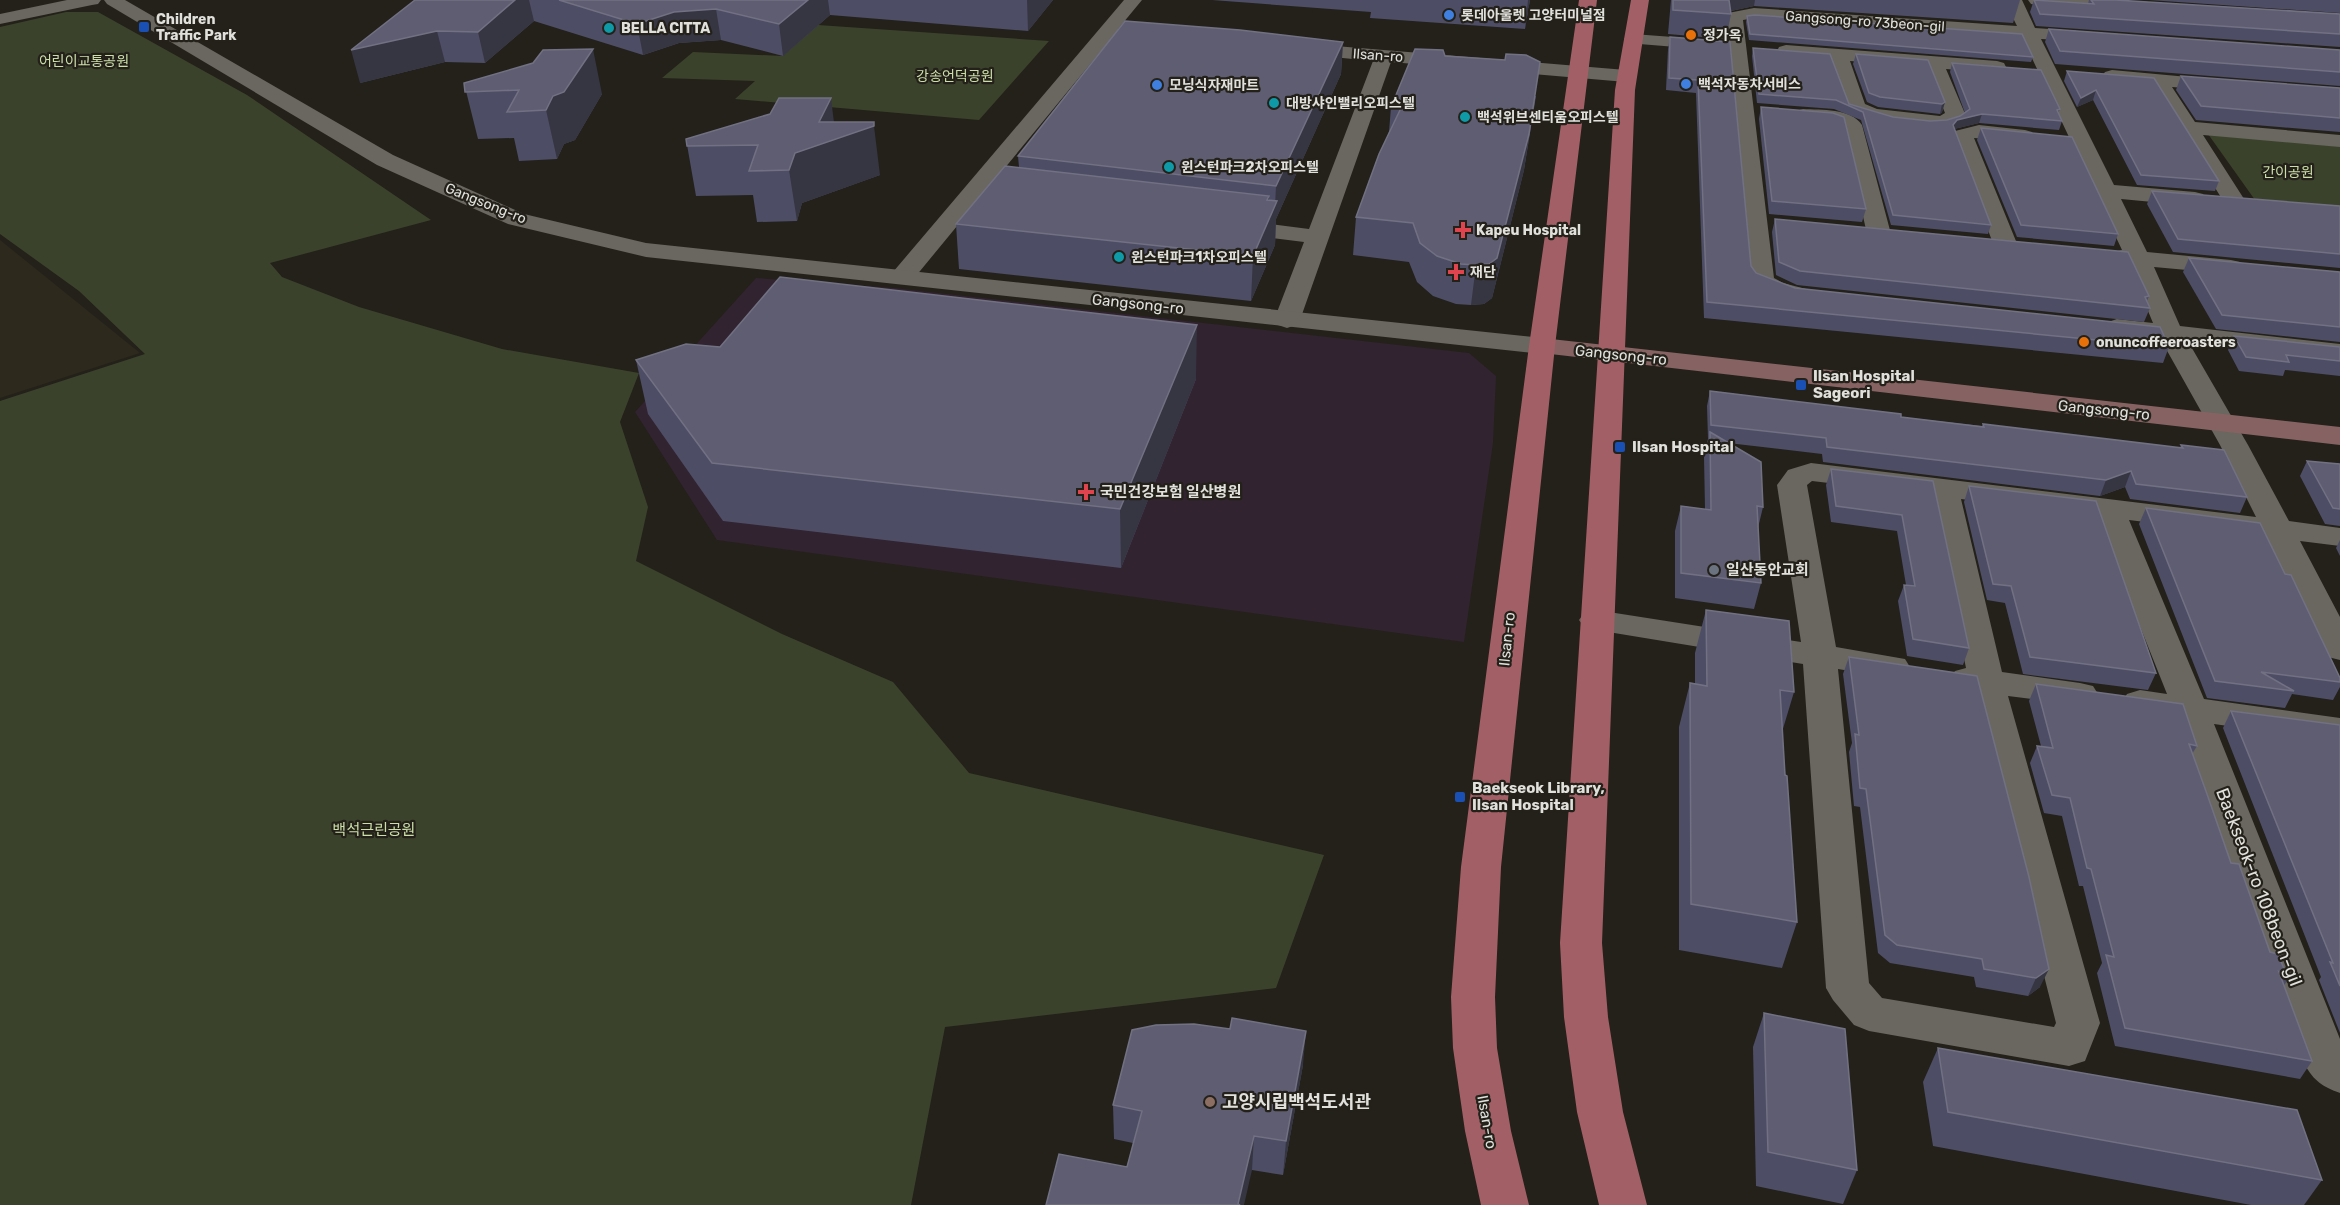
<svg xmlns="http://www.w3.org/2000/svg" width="2340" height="1205" viewBox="0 0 2340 1205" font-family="Rubik,'Noto Sans KR',sans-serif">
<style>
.built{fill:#2d291c}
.medical{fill:#31232f}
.green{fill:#3b422b}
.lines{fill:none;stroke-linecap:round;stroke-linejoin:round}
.minor{fill:#69675f;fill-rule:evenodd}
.tertiary{fill:#69675f;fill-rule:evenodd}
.secondary{fill:#866362;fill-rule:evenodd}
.primary{fill:#a35f66;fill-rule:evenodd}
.wall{fill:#4e4d66}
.shaded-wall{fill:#363542}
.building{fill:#5e5d72;stroke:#727183;stroke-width:1.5}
.shop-dot{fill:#3f7fe0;stroke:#23211a;stroke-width:2}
.transit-dot{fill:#1a4fb4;stroke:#23211a;stroke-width:2}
.culture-dot{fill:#0f9aa8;stroke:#23211a;stroke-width:2}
.food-dot{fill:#e8710a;stroke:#23211a;stroke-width:2}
.health-dot{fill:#e0444e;stroke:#23211a;stroke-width:2}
.worship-dot{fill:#6b7280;stroke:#23211a;stroke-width:2}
.education-dot{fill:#8d6e63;stroke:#23211a;stroke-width:2}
.labels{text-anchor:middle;stroke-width:4.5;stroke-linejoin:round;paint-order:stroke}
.far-poi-label{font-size:14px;font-weight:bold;fill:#e1e0db;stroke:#23211a;text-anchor:start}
.far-street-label{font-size:14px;fill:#e1e0db;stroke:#23211a}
.far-park-label{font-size:14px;fill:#ccdfa8;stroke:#23211a}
.street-label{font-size:15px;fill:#e1e0db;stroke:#23211a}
.poi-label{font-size:15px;font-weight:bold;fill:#e1e0db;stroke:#23211a;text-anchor:start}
.park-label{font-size:15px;fill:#ccdfa8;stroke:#23211a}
.near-street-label{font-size:18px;fill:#e1e0db;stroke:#23211a}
.near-poi-label{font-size:18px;font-weight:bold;fill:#e1e0db;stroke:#23211a;text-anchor:start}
</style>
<rect width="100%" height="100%" fill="#23211a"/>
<polygon class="built" points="0,240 140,353 0,398"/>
<polygon class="medical" points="756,278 894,288 1469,353 1496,376 1493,443 1464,642 717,540 635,412"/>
<g class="green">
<polygon points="66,12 98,12 247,95 431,220 270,263 282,277 359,307 502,349 639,373 620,422 648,507 636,561 782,634 893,682 969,773 1324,855 1276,988 945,1027 911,1205 0,1205 0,401 145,354 79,291 0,234 0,27"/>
<polygon points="818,25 1049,41 979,120 735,99 755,81 662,78 693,52 783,56"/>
<polygon points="2208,134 2340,146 2340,208 2255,200"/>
</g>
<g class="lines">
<g class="minor">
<polygon points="1124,0 1142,0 1118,29 1167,34 1170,38 1167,42 1161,43 1110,40 911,282 902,284 893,282 890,277 893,272"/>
<path d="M2004 0H2022L2035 28 2093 32 2099 33 2102 37 2099 41 2093 42 2041 39 2114 185 2195 192 2203 194 2206 199 2203 204 2195 206 2121 199 2147 252 2231 260 2240 262 2243 267 2240 272 2231 274 2154 267 2180 326 2340 344V360L2189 343 2248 445 2289 521 2340 528V546L2300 541 2340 617V660L2328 657 2323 649 2266 537 2129 520 2204 699 2340 718V742L2214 724 2340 1039V1093C2323 1087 2314 1081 2305 1065L2176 719 2127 710 2122 702 2127 694 2140 690 2167 694 2096 516 1961 499 2002 672 2080 683 2093 686 2098 694 2093 702 2080 705 2008 696 2100 1023 2085 1061 2069 1066 1869 1031 1854 1025 1833 1000 1826 988 1803 664 1596 630 1584 627 1579 620 1584 613 1596 610 1801 642 1777 485 1788 470 1811 463 2256 517 2220 445 2161 340 2108 332 2104 327 2108 322 2117 319 2153 323 2129 265 2113 262 2109 257 2113 252 2122 250 2022 37 1754 18 1743 20 1774 278 1783 283 1806 289 1809 294 1806 299C1789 303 1760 296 1750 281L1730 47 1725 17 1728 13 1754 8 2017 26ZM1812 481 1930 495 1966 668 1955 671 1949 679 1955 687 1972 691 2056 1023 2054 1027 1882 998 1869 983 1838 669 1893 678 1905 675 1910 667 1905 659 1836 647 1807 485Z"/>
<polygon points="2028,0 2118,0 2137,2 2140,6 2137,10 2131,11 2037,5 2031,4"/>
<polygon points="1633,34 1713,40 1719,41 1722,45 1719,49 1713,50 1627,43 1624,39 1627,35"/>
<polygon points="1299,43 1626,70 1633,72 1636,76 1633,80 1626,82 1391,62 1300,320 1296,325 1287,328 1278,325 1274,320 1304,242 1230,233 1222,231 1218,226 1222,221 1230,219 1309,229 1373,61 1292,53 1290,49 1292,45"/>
<path d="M1786 45 1997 61 2004 63 2006 67 2004 71 1997 73 1946 69 1966 116C1950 139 1871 122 1849 112L1830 60 1779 55 1777 51 1779 47ZM1850 61 1927 67 1945 113 1940 116 1877 109 1865 104Z"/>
<polygon points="2112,70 2232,81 2235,85 2232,89 2225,91 2172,87 2195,122 2340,135 2340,147 2203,135 2246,202 2243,207 2235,209 2227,207 2151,85 2105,80 2102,76 2105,72"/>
<path d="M1803 109C1821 110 1851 108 1862 125L1891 234 1887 239 1879 241 1871 239 1867 234 1843 128 1830 123 1796 119 1793 115 1796 111Z"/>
<polygon points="1979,125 2025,130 2032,132 2035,136 2032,140 2025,142 1974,138 2018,246 2014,251 2006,253 1998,251 1994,246 1952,135 1955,131"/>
</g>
<g class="tertiary">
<polygon points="67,0 101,0 98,4 92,5 0,24 0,14"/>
<polygon points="104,0 125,0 393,155 524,214 646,243 1542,338 1551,340 1555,346 1551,352 1542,354 646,257 508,224 377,165 107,4"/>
</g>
<polygon class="secondary" points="1542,338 2340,427 2340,445 1533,352 1529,346 1533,340"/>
<g class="primary">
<polygon points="1579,0 1597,0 1555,346 1501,867 1495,997 1497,1048 1511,1131 1529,1205 1481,1205 1465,1131 1453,1048 1451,997 1461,867 1529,346"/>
<polygon points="1631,0 1649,0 1635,90 1602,943 1608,1017 1623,1112 1647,1205 1599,1205 1577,1112 1564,1017 1560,943 1615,90"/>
</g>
</g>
<g class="wall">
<polygon points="415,0 1053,0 1028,31 830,15 783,56 721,40 679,43 643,55 534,21 485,63 445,62 360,83"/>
<polygon points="1212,0 1530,0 1525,29 1370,18 1371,12"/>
<polygon points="1671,0 2020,0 2013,23 1754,6 1731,11 1731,14 1726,39 1668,34"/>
<polygon points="2034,0 2088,4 2089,0 2116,0 2340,14 2340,47 2036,26 2030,12"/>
<polygon points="2149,0 2340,0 2340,13"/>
<polygon points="1747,16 2033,57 2031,62 1749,40 1746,22"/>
<polygon points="2049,29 2340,50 2340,86 2055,64 2045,42"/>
<polygon points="1670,37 1730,42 1751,266 1756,273 1795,288 2169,347 2163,363 1704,318 1696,93 1666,90 1668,49"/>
<polygon points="1343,42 1341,74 1276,219 1275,245 1251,301 959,269 956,224 1019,167 1018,156"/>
<polygon points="1753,48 1849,104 1893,117 1930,121 1947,120 1960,116 1965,113 1950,72 1952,63 2060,109 2058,113 2062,121 2059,130 1979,123 1954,129 1991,225 1988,234 1891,225 1861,120 1834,109 1757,103 1752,56"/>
<polygon points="1856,54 1945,102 1942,112 1940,114 1878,107 1867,102 1853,64"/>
<polygon points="2067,71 2154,78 2219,181 2215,191 2137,185 2093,100 2077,107 2064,81"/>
<polygon points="2181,76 2340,88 2340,132 2196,120 2176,90"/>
<polygon points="464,83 602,94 575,140 564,144 557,159 519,161 514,138 478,139"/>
<polygon points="1536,96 1524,170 1492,298 1484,304 1471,305 1456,304 1433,296 1417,282 1409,262 1353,255 1356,217 1389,132 1391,107"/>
<polygon points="1761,107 1866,209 1862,222 1769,214 1759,119"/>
<polygon points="834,122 880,175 802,203 797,221 757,222 753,195 696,196 686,139"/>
<polygon points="1981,128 2118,234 2114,246 2017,237 1977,140"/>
<polygon points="2152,191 2340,206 2340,268 2173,252 2147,204"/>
<polygon points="1775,219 2149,296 2147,301 2150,308 2144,322 1797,285 1776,275 1772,232"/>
<polygon points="2189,258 2340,272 2340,342 2216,329 2183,272"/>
<polygon points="2234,336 2340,347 2340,376 2285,370 2283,376 2239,371 2228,350"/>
<polygon points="720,347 1196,379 1121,568 723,521 648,414 636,360"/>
<polygon points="1710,391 1901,417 1982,426 1983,424 2180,448 2181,445 2247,497 2240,513 2130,499 2125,487 2100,496 1823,462 1822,454 1728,443 1763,507 1758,528 1761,583 1754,609 1675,598 1675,531 1681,506 1705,509 1704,456 1708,439 1707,406"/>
<polygon points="2307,461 2340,464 2340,526 2325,524 2300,476"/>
<polygon points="1831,469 1933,481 1969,648 1963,665 1907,656 1898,601 1904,585 1906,585 1897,531 1831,522 1826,485"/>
<polygon points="1969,486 2156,673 2148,690 2023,674 2005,603 1987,600 1964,502"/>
<polygon points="2146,508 2285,574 2340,678 2340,687 2333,700 2292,694 2285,708 2207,698 2139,524"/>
<polygon points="2340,540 2340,556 2336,548"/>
<polygon points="1706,610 1794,692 1782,732 1797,922 1782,968 1679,950 1679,727 1690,683 1695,684 1695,653"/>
<polygon points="1849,657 1977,676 2040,987 2028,996 1976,987 1974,977 1890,963 1878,953 1860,807 1854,806 1849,752 1852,743 1843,674"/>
<polygon points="2036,684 2197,746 2192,754 2231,863 2270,952 2288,979 2284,986 2312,1061 2300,1079 2115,1046 2097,973 2102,963 2083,886 2079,886 2062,816 2044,813 2030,763 2037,746 2041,746 2029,701"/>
<polygon points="2231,711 2340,725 2340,1033 2319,980 2321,977 2223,728"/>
<polygon points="1764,1013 1857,1170 1843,1204 1756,1186 1753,1047"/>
<polygon points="1938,1048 2322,1180 2304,1205 2251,1205 1933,1146 1923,1082"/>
<polygon points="1303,1065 1283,1175 1252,1170 1127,1167 1133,1143 1114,1139 1113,1105"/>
</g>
<g class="shaded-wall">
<polygon points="515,0 529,0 534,21 485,63 478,32"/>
<polygon points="808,0 828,0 830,15 783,56 779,24"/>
<polygon points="1027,0 1053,0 1028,31"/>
<polygon points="1528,0 1530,0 1525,29"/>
<polygon points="1726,0 1755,0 1754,6 1726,12"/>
<polygon points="716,9 721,40 679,43 643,55 637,24 674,12"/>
<polygon points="437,31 445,62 360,83 351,50"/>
<polygon points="1343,42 1341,74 1276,219 1275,245 1251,301 1253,256 1267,200 1269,196 1268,222 1275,206 1276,186"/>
<polygon points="593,49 602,94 575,140 564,144 557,159 546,110 553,96"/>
<polygon points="1540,62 1524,170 1492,298 1484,304 1471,305 1476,265"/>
<polygon points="2096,90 2093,100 2077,107 2081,98"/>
<polygon points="831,98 836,139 874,126 880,175 802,203 797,221 789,170 795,153 819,122"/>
<polygon points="1945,102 1942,112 1940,114 1942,104"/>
<polygon points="1982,114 1979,123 1954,129 1953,125 1957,120"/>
<polygon points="1197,325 1196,379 1121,568 1120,509"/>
<polygon points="2131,471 2125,487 2100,496 2106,480"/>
<polygon points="2049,969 2040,987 2028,996 2036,978"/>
<polygon points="1306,1031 1303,1065 1283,1175 1286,1141"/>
<polygon points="1254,1136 1252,1170 1244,1205 1238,1205"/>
</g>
<g class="building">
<polygon points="415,0 515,0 478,32 437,31 351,50"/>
<polygon points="559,0 808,0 779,24 716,9 674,12 637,24"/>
<polygon points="1673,0 1729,0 1731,14 1673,10"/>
<polygon points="2034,0 2094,4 2091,0 2116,0 2340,14 2340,34 2040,14"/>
<polygon points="1755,15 2022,34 2033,57 1750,34 1747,16"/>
<polygon points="1125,21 1240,30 1343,42 1276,186 1018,156"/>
<polygon points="2049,29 2340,50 2340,72 2060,51"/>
<polygon points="1670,37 1730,42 1751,266 1756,273 1795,288 2160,327 2169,347 1707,302 1698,80 1669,78"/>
<polygon points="1753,48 1830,54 1849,104 1893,117 1930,121 1947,120 1960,116 1970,109 1952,63 2041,70 2060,109 2057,110 2062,121 1982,114 1957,120 1953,125 1991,225 1893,215 1863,112 1836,100 1759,94"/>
<polygon points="593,49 564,92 553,96 546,110 507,112 519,90 465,92 464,83 533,63 543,50"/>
<polygon points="1415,49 1443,50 1445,56 1505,60 1506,54 1526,55 1540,62 1529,134 1497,258 1489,264 1476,265 1461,264 1437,256 1420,243 1413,223 1356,217 1379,154 1401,108 1391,107"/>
<polygon points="1856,54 1928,60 1945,102 1942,104 1880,97 1869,93"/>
<polygon points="2067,71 2154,78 2219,181 2141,175 2096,90 2081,98"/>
<polygon points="2181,76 2340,88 2340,118 2201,106"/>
<polygon points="779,98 831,98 819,122 874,122 874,126 795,153 789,170 749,171 758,145 687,146 686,139 770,114"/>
<polygon points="1761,107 1833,113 1844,117 1866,209 1772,201"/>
<polygon points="1981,128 2072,137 2118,234 2021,225"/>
<polygon points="1005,166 1269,196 1267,200 1277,201 1253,256 956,224"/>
<polygon points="2152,191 2340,206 2340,254 2178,239"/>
<polygon points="1775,219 2128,252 2149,296 2145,297 2150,308 1800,271 1779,262"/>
<polygon points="2189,258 2340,272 2340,327 2222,315"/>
<polygon points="780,277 1197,325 1120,509 712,463 636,360 686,344 720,347"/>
<polygon points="2234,336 2340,347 2340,361 2286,355 2289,362 2246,357"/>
<polygon points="1710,391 1901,414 1901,417 1984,427 1983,424 2183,448 2181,445 2224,450 2247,497 2136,484 2131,471 2106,480 1827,447 1826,438 1711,425"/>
<polygon points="1710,432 1761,462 1763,507 1757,506 1761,583 1681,573 1681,506 1711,510"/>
<polygon points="2307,461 2340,464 2340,509 2333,508"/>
<polygon points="1831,469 1933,481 1969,648 1913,639 1904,585 1915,586 1902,515 1836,506"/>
<polygon points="1969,486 2096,501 2156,673 2030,657 2011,586 1993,584"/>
<polygon points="2146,508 2260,523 2285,574 2291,575 2340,678 2340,682 2261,672 2294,691 2215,681"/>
<polygon points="1706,610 1789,621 1794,692 1780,690 1785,775 1787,776 1797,922 1691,904 1690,683 1707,686"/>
<polygon points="1849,657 1977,676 2029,877 2049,969 2036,978 1984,969 1982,959 1897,945 1885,935 1866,789 1860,788 1855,734 1859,735"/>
<polygon points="2036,684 2183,704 2197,746 2189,744 2207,794 2231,863 2239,864 2270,952 2278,954 2288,979 2279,972 2312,1061 2125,1028 2106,955 2114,957 2091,869 2087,868 2070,798 2052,795 2037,746 2053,748"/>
<polygon points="2231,711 2340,725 2340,986 2330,962 2333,963"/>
<polygon points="1764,1013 1845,1029 1857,1170 1768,1152"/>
<polygon points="1232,1018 1306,1031 1286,1141 1254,1136 1238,1204 1240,1205 1046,1205 1059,1154 1127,1167 1142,1111 1113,1105 1132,1030 1156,1025 1194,1024 1230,1029"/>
<polygon points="1938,1048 2297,1110 2322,1180 1948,1112"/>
</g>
<g class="shop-dot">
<circle cx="1449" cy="15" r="6"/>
<circle cx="1686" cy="84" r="6"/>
<circle cx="1157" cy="85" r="6"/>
</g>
<g class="transit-dot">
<rect x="138" y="21" width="12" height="12" rx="3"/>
<rect x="1795" y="379" width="12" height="12" rx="3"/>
<rect x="1614" y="441" width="12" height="12" rx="3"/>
<rect x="1454" y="791" width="12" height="12" rx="3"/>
</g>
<g class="culture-dot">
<circle cx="609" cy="28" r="6"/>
<circle cx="1274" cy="103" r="6"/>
<circle cx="1465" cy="117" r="6"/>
<circle cx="1169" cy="167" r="6"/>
<circle cx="1119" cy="257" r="6"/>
</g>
<g class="food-dot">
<circle cx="1691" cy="35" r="6"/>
<circle cx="2084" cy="342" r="6"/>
</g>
<g class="health-dot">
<path d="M1460 221h6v6h6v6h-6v6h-6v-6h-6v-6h6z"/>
<path d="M1453 263h6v6h6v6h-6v6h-6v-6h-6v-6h6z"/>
<path d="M1083 483h6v6h6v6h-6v6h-6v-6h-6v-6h6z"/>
</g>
<circle class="worship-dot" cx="1714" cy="570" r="6"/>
<circle class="education-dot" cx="1210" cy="1102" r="6"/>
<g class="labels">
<g class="far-poi-label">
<text x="1461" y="20">롯데아울렛 고양터미널점</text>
<text x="156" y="24">Children<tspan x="156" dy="16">Traffic Park</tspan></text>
<text x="621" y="33">BELLA CITTA</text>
<text x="1703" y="40">정가옥</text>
<text x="1698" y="89">백석자동차서비스</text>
<text x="1169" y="90">모닝식자재마트</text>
<text x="1286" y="108">대방샤인밸리오피스텔</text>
<text x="1477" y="122">백석위브센티움오피스텔</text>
<text x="1181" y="172">윈스턴파크2차오피스텔</text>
<text x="1476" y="235">Kapeu Hospital</text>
<text x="1131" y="262">윈스턴파크1차오피스텔</text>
<text x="1470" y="277">재단</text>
<text x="2096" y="347">onuncoffeeroasters</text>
</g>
<g class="far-street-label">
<text transform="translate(1865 21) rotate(4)" y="5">Gangsong-ro 73beon-gil</text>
<text transform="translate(1378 55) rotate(4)" y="5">Ilsan-ro</text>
<text transform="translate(486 203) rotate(22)" y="5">Gangsong-ro</text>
</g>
<g class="far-park-label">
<text x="84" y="66">어린이교통공원</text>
<text x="955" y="81">강송언덕공원</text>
<text x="2288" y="177">간이공원</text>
</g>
<g class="street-label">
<text transform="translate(1138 304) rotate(6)" y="5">Gangsong-ro</text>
<text transform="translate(1621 355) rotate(6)" y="5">Gangsong-ro</text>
<text transform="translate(2104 410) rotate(6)" y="5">Gangsong-ro</text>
<text transform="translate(1507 639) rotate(-84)" y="5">Ilsan-ro</text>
<text transform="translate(1487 1122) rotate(80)" y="5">Ilsan-ro</text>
</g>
<g class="poi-label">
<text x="1813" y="381">Ilsan Hospital<tspan x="1813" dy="17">Sageori</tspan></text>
<text x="1632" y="452">Ilsan Hospital</text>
<text x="1100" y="497">국민건강보험 일산병원</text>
<text x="1726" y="575">일산동안교회</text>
<text x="1472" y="793">Baekseok Library,<tspan x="1472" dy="17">Ilsan Hospital</tspan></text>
</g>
<g class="park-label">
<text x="374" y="835">백석근린공원</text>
</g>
<g class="near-street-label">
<text transform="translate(2259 887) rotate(69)" y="6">Baekseok-ro 108beon-gil</text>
</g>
<g class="near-poi-label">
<text x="1222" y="1108">고양시립백석도서관</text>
</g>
</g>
</svg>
